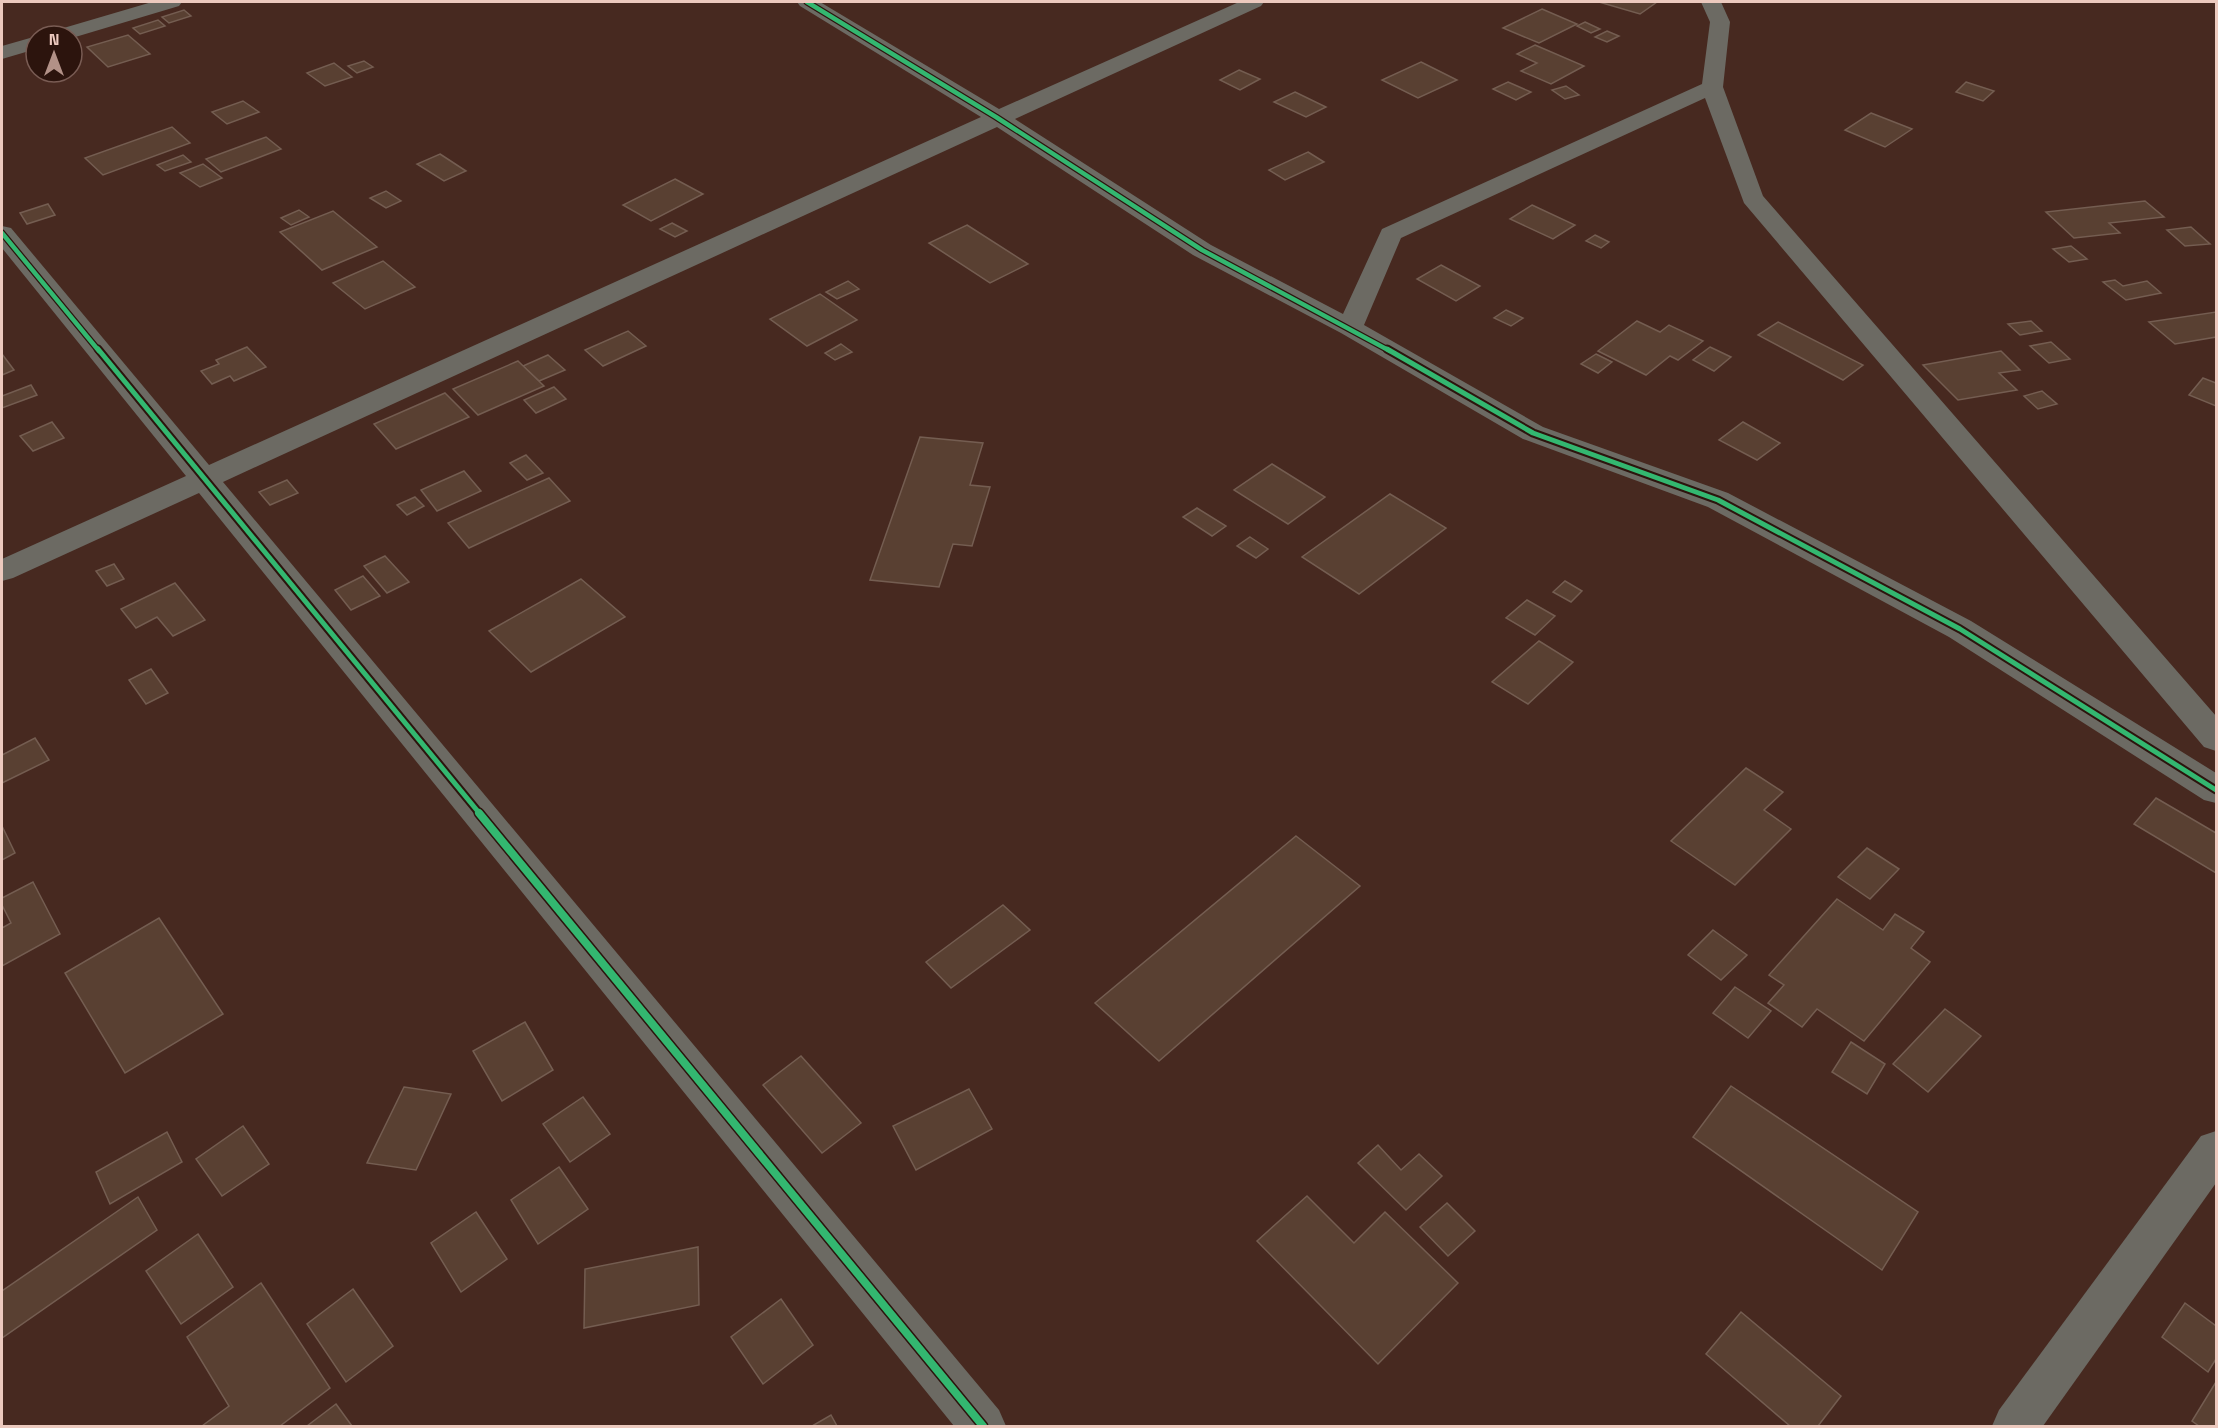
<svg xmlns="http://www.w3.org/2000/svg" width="2218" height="1428" viewBox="0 0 2218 1428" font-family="'Space Grotesk',sans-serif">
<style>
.building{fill:#594032;stroke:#745d51;stroke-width:1.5}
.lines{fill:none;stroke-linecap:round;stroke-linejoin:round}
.street{fill:#6c6a63;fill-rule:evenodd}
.cycleway-far2-casing{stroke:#2c140d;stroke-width:7}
.cycleway-far1-casing{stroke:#2c140d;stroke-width:9}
.cycleway-casing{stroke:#2c140d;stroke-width:11}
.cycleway-far2{stroke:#33b770;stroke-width:4.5}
.cycleway-far1{stroke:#33b770;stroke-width:5}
.cycleway{stroke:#33b770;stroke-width:8}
</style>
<rect width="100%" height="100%" fill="#472920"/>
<g class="building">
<polygon points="1599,2 1657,2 1640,14"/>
<polygon points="1542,9 1577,24 1539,43 1503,28"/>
<polygon points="184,10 191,16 169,23 162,17"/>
<polygon points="158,20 165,26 140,34 133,28"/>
<polygon points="1585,22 1600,29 1591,33 1577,26"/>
<polygon points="1607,31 1619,36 1607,42 1595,37"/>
<polygon points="128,35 150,54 108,67 87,47"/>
<polygon points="1535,45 1584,66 1551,84 1521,71 1537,63 1517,54"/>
<polygon points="364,61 373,67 357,73 348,66"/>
<polygon points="1421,62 1457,80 1418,98 1382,80"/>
<polygon points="334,63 352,77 325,86 307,73"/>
<polygon points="1239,70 1260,79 1240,90 1220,80"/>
<polygon points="1508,82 1531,92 1516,100 1493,89"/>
<polygon points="1966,82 1994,91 1983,101 1956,92"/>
<polygon points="1566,86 1579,95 1565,99 1552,90"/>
<polygon points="1295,92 1326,107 1306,117 1274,102"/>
<polygon points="243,101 259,112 227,124 212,112"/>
<polygon points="1871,113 1912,129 1885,147 1845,130"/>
<polygon points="172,127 190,143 103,175 85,158"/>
<polygon points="266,137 281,149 221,172 206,159"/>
<polygon points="1308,152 1324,162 1285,180 1269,170"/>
<polygon points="440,154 466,171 444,181 417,164"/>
<polygon points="183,155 191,162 165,171 157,165"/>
<polygon points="203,164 222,178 200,187 180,173"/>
<polygon points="675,179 703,194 651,221 623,205"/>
<polygon points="386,191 401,201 386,208 370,198"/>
<polygon points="2145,201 2164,217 2109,223 2120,233 2074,238 2046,212"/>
<polygon points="48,204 55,215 27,224 20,213"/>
<polygon points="1532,205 1575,225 1553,239 1510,219"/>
<polygon points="299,210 309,217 291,225 281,218"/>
<polygon points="333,211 377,247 322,270 280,232"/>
<polygon points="672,223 687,231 675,237 660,229"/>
<polygon points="967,225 1028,264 990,283 929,243"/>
<polygon points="2191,227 2210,244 2185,246 2167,230"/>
<polygon points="1595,235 1609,242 1601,248 1586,241"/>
<polygon points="2071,246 2087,259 2069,262 2053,249"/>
<polygon points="383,261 415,287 365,309 333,283"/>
<polygon points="1441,265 1480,286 1456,301 1417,279"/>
<polygon points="2115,280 2123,286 2147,281 2161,293 2126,300 2103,282"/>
<polygon points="848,281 859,289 837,299 826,292"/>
<polygon points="820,294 857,320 807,346 770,319"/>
<polygon points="1506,310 1523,318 1511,326 1494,318"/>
<polygon points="2216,312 2216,337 2175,344 2149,322"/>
<polygon points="1637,321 1660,332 1669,325 1703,341 1678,360 1670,356 1646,375 1598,351"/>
<polygon points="2031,321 2042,331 2020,335 2008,324"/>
<polygon points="1778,322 1863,365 1843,380 1758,335"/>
<polygon points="628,331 646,346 603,366 585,350"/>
<polygon points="2051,342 2070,359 2049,363 2030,346"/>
<polygon points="841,344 852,352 835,360 825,353"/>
<polygon points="247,347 266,367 234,381 230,376 212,384 201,371 219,364 216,360"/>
<polygon points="1710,347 1731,357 1714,371 1693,360"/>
<polygon points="2001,351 2020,370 1999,373 2017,390 1958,400 1923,365"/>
<polygon points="2,354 14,370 2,375"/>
<polygon points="1596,354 1612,362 1598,373 1581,364"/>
<polygon points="548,355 565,370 539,381 523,366"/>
<polygon points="518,361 544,386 478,415 453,389"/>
<polygon points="2203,378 2216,383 2216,406 2189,395"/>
<polygon points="31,385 37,395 2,408 2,396"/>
<polygon points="554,387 566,399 536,413 524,400"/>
<polygon points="2042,391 2057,404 2038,409 2024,396"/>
<polygon points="445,393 469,417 396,449 374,424"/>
<polygon points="52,422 64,438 33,451 20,436"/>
<polygon points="1743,422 1780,443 1757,460 1719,440"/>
<polygon points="920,437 983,443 970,485 990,487 972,546 953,544 939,587 870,580"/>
<polygon points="526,455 543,473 527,480 510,463"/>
<polygon points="1272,464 1325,497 1288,524 1234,490"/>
<polygon points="464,471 481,491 437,511 421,490"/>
<polygon points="549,478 570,501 469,548 448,523"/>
<polygon points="287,480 298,493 270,505 259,492"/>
<polygon points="1390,494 1446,528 1359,594 1302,557"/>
<polygon points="415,497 424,506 407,515 397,505"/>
<polygon points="1197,508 1226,526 1212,536 1183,517"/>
<polygon points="1250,537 1268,549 1256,558 1237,546"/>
<polygon points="385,556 409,582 387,593 364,566"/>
<polygon points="114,564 124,579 107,586 96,571"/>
<polygon points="363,576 380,596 351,610 335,590"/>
<polygon points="581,579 625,617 531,672 489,631"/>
<polygon points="1565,581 1582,591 1571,602 1553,592"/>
<polygon points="175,583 205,620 173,636 157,617 136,628 121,609"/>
<polygon points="1527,600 1555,616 1535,635 1506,618"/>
<polygon points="1539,641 1573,662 1528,704 1492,682"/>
<polygon points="151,669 168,693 146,704 129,680"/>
<polygon points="35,738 49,760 2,783 2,755"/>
<polygon points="1746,768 1783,792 1764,810 1791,829 1735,885 1671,841"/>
<polygon points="2156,798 2216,833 2216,873 2134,824"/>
<polygon points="2,826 15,853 2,860"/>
<polygon points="1296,836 1360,886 1159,1061 1095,1003"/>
<polygon points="1867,848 1899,869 1870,899 1838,877"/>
<polygon points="33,882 60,934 2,966 2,928 11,923 2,905 2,898"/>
<polygon points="1837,899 1883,930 1895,914 1924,932 1911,948 1930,962 1864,1041 1817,1009 1802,1027 1768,1003 1784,985 1769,975"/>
<polygon points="1003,905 1030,930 951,988 926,962"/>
<polygon points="159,918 223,1014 125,1073 65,973"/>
<polygon points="1713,930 1747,955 1721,980 1688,955"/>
<polygon points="1735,987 1771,1011 1748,1038 1713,1013"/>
<polygon points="1945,1009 1981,1036 1928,1092 1893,1064"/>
<polygon points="525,1022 553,1070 502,1101 473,1051"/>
<polygon points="1851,1042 1885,1064 1867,1094 1832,1072"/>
<polygon points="801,1056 861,1123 822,1153 763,1085"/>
<polygon points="1731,1086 1918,1212 1882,1270 1693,1137"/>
<polygon points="404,1087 451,1094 416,1170 367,1163"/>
<polygon points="969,1089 992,1129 916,1170 893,1126"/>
<polygon points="583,1097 610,1134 570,1162 543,1124"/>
<polygon points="243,1126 269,1164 222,1196 196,1159"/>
<polygon points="167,1132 182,1162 110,1204 96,1172"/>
<polygon points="1378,1145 1401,1170 1419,1154 1442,1176 1406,1210 1358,1163"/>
<polygon points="559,1167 588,1209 538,1244 511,1200"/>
<polygon points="1307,1196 1354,1243 1385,1212 1458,1283 1378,1364 1257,1241"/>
<polygon points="138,1197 157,1230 2,1338 2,1291"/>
<polygon points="1447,1203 1475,1231 1448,1256 1420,1227"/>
<polygon points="476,1212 507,1259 461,1292 431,1243"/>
<polygon points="198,1234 233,1287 181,1324 146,1271"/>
<polygon points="698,1247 699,1305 584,1328 585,1269"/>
<polygon points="261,1283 330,1388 280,1426 202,1426 229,1406 187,1337"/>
<polygon points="353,1289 393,1346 346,1382 307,1324"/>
<polygon points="781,1299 813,1345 763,1384 731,1337"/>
<polygon points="2185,1303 2216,1326 2216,1359 2208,1372 2162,1337"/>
<polygon points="1741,1312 1841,1396 1818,1426 1790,1426 1706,1354"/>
<polygon points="2216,1382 2216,1426 2199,1426 2192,1421"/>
<polygon points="336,1404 352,1426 307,1426"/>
<polygon points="831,1415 837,1426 812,1426"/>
</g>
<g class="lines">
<g class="street">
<polygon points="152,2 182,2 179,6 72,38 72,36 47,36 50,32"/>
<polygon points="797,2 820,2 999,109 1239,2 1264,2 1261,6 1015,119 1211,245 1343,314 1382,229 1702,84 1710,22 1701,2 1721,2 1730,22 1723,87 1763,196 2216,716 2216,751 2204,747 1744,203 1705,98 1401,238 1364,325 1543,427 1728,493 1971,621 2216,773 2216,803 2204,800 1949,637 1708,507 1523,439 1341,333 1193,255 997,127 223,482 999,1410 1006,1426 954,1426 199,493 13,578 2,581 2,559 186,476 2,248 2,226 11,228 209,465 981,117 800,6"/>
<polygon points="37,36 36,49 2,59 2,46"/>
<polygon points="2216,1131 2216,1183 2043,1426 1992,1426 1999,1410 2201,1136"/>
</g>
<defs>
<g id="cycleway-far2">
<polyline points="807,2 996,117 1202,250 1390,351"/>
<polyline points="2,233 99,351"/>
</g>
<g id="cycleway-far1">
<polyline points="98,349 480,814"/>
<polyline points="1387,349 1533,433 1718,500 1960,629 2216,790"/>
</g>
<polyline id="cycleway" points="479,813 983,1426"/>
</defs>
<use href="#cycleway-far2" class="cycleway-far2-casing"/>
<use href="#cycleway-far1" class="cycleway-far1-casing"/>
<use href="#cycleway" class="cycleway-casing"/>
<use href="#cycleway-far2" class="cycleway-far2"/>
<use href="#cycleway-far1" class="cycleway-far1"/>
<use href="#cycleway" class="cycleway"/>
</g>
<rect width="2218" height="1428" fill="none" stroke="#ecc9be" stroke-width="6"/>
<g transform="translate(54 54)"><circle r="28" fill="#2c140d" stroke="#795c54" stroke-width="1.5"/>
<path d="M0-4.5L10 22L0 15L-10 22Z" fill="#b29187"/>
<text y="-9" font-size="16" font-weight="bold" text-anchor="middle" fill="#ecc9be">N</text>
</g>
</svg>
